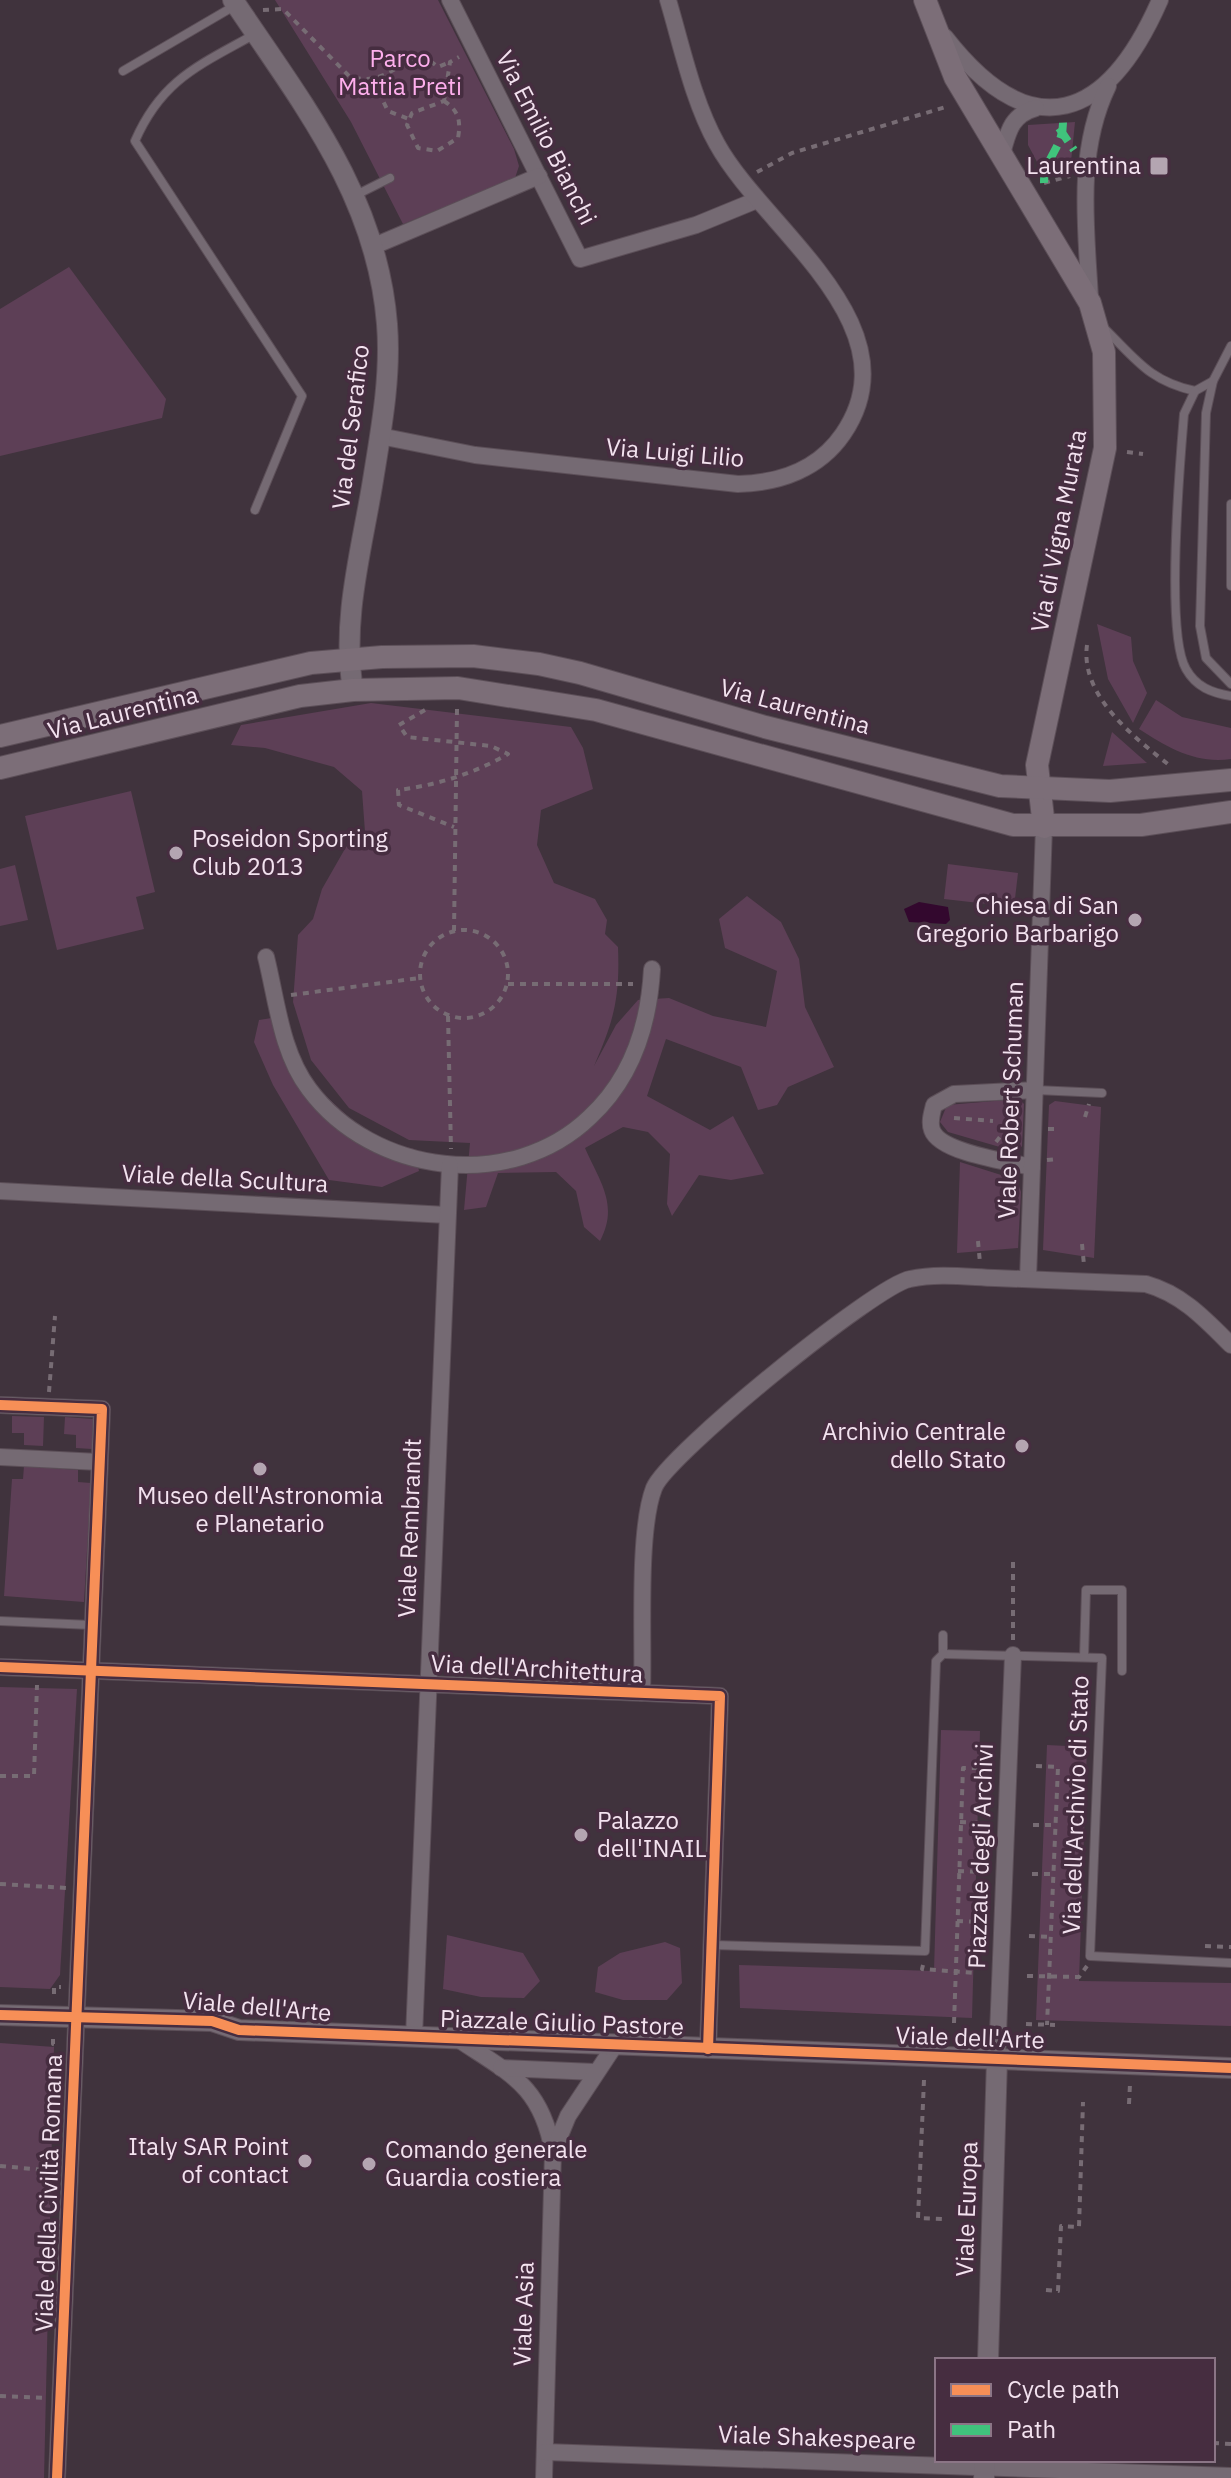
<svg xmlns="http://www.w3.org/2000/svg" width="1231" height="2478" viewBox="0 0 1231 2478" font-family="'IBM Plex Sans',sans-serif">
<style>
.green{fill:#5d3f56}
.water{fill:#33082e}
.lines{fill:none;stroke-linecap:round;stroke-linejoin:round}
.service-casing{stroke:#5c4f58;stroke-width:10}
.minor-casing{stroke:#5c4f58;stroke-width:18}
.tertiary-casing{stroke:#5c4f58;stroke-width:22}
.secondary-casing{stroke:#5c4f58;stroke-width:24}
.path{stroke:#776c74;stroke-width:4;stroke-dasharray:6 6;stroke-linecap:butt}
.service{stroke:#756a73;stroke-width:8}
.minor{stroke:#756a73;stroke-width:16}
.tertiary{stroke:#756a73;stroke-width:20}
.secondary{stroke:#7c6e78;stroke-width:22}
.quiet{stroke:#40c37c;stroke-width:8;stroke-dasharray:16 8;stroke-linecap:butt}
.cycleway-casing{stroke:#462d40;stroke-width:15}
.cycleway{stroke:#f78f57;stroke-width:10}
.poi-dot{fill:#b4a5b1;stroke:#462d40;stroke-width:3}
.labels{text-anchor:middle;stroke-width:7;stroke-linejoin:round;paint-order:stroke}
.park-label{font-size:24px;fill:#feafed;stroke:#462d40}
.street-label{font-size:24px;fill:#f3e2ef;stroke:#462d40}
.poi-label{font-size:24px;fill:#f3e2ef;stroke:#462d40;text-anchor:end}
</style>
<rect width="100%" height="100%" fill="#40333d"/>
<g class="green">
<polygon points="275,0 438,0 514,149 519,166 515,178 403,224 351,122"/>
<polygon points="1075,122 1070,172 1045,177 1028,145 1028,125"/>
<polygon points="69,267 166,399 162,418 0,456 0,309"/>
<polygon points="1097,624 1131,637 1133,661 1147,693 1133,723 1108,679"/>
<path d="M1156 700 1182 717 1231 728V759C1196 764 1168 748 1139 729Z"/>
<path d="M371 703 571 727 583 748 593 789 541 810 537 845 554 883 595 899 607 920 605 934 618 947C620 998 614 1020 594 1066L616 1025 638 1000 669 998 713 1016 766 1027 777 971 725 948 719 919 747 896 781 922 799 959 805 1007 834 1067 788 1087 777 1105 758 1110 741 1067 666 1039 647 1096 710 1130 733 1116 764 1174 731 1180 699 1175 672 1216 667 1204 670 1154 648 1132 623 1127 585 1148C600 1182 619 1205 600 1241L584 1227 576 1191 556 1172 498 1173 486 1207 464 1210 470 1143 409 1140 349 1108 311 1060 293 1002 298 935 313 919 322 889 346 847 365 832 362 791 334 767 265 748 231 745 241 725Z"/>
<polygon points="1112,732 1147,763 1103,766"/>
<polygon points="131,791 155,892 136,897 144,929 57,950 25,816"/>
<polygon points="948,864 1018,873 1014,907 944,899"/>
<polygon points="15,865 28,920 0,926 0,869"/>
<polygon points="284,1016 299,1071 372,1139 414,1149 419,1171 382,1187 329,1180 273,1085 254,1042 259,1020"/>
<polygon points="1019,1099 1024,1104 1022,1146 1017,1152 948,1132 940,1122 947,1105"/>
<polygon points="1055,1101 1101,1107 1094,1258 1043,1250 1049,1105"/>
<polygon points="960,1162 1017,1180 1021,1192 1018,1248 957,1253"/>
<polygon points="12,1416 44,1417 43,1446 24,1445 24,1433 12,1433"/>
<polygon points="65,1417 93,1419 92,1449 76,1448 76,1435 64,1434"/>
<polygon points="24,1466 78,1470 78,1482 91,1483 84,1602 4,1596 12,1479 23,1479"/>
<polygon points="0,1687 77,1689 60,1975 50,1989 0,1987"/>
<polygon points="941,1730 980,1731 972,2018 740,2008 739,1965 934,1971"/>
<polygon points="1047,1745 1087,1747 1079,1981 1231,1983 1231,2026 1036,2020"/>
<polygon points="447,1935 523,1953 540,1981 524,1998 481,1997 443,1989"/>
<polygon points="665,1942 680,1948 682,1983 667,2000 623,2000 595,1992 598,1967 620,1953"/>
<polygon points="0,2043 54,2047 44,2478 0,2478"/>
</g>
<polygon class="water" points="919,902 948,907 950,920 946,924 909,922 904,909"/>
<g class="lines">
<defs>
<g id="service">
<polyline points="123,71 236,5"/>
<polyline points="356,195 390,178"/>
<path d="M1103 327C1136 359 1149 381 1195 391L1213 381"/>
<polyline points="1231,346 1213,381 1206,413 1200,626 1206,658 1231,684"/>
<path d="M1195 391 1184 414C1180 462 1165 633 1186 669 1196 687 1212 693 1231 696"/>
<polyline points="1231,504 1231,586"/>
<path d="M255 510 302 396 135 141C162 79 200 65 255 34"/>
<polyline points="1036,1090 1102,1093"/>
<polyline points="0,1621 91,1625"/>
<polyline points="943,1654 1102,1658 1090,1956 1231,1963"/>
<polyline points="943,1654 943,1635"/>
<polyline points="1084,1657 1086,1590 1122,1590 1122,1671"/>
<polyline points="713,1945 925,1951 936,1661 943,1654"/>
</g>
<g id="minor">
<polyline points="450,0 580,259 696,225 757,200"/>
<path d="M945 37C1033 150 1108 119 1160 0"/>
<path d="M1002 154C1008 132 1011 115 1036 108"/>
<polyline points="374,246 539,176"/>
<path d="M1090 298C1086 226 1076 152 1108 86"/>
<path d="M380 436 475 455 738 484C780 483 819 469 843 434 917 326 763 228 717 144 693 101 682 47 668 0"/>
<path d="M266 957C277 1001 281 1052 309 1089 373 1175 511 1193 590 1117 632 1078 649 1024 652 969"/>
<path d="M1032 1167C1010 1162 940 1153 932 1130 929 1122 932 1113 934 1105L954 1094 1036 1090"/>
<polyline points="0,1191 447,1215"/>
<polyline points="1028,1279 1044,827"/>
<polyline points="0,1405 102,1409 57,2478"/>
<polyline points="0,1457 99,1462"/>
<polyline points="0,1667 720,1696 708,2049"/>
<path d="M642 1693C644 1642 637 1532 654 1488 667 1455 876 1285 910 1279 938 1273 967 1277 995 1278 1045 1280 1096 1282 1146 1284 1182 1294 1205 1319 1231 1345"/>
<polyline points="414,2037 450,1165"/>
<path d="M458 2039C510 2074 541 2085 553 2152L544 2478"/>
<polyline points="997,2059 1013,1655"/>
<polyline points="501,2068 595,2072"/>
<polyline points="554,2150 568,2116 615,2045"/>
<polyline points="545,2452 1231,2476"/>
</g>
<g id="tertiary">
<path d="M233 0C302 103 377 196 387 324 391 374 382 425 374 474 363 546 341 617 353 690"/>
<polyline points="0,2015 212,2021 239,2030 1231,2068"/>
<polyline points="988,2360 997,2059"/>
<polyline points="984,2478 985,2460"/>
</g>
<g id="secondary">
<polyline points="925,0 955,77 1090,303 1104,352 1105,448 1037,765 1044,827"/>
<polyline points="0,736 311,663 382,657 473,656 539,664 580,673 765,727 1000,786 1110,791 1231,780"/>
<polyline points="0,768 300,696 353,690 458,688 596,710 1013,825 1141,825 1231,812"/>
</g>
</defs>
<use href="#service" class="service-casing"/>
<use href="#minor" class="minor-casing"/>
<use href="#tertiary" class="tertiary-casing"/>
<use href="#secondary" class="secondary-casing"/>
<g class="path">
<path d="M263 10 283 9 349 76C376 86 394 69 417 55H423L438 67 450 62"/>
<polyline points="373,81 388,111 409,119"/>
<path d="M444 101C459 111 461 121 458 138L437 151 418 148 407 125 412 113Z"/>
<polyline points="444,101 450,62 459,57"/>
<polyline points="757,172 792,153 949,106"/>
<polyline points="1044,183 1070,176"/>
<polyline points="1127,452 1143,454"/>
<path d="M1087 645C1080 696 1134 737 1169 765"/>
<path d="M425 710 399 725 407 737 491 746 508 754C473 774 437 785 398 790L399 805 454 827"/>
<circle cx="464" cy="974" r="44"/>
<polyline points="454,931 457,709"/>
<polyline points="508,984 633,984"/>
<polyline points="291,995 420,978"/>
<polyline points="448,1016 451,1149"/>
<polyline points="1085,1117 1089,1104"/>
<polyline points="954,1118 993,1121"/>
<polyline points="1048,1129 1058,1129"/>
<polyline points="996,1142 1003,1133"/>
<polyline points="1047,1160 1057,1159"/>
<polyline points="978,1241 980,1263"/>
<polyline points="1082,1244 1084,1265"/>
<polyline points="49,1392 55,1316"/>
<polyline points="1013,1640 1013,1561"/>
<polyline points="1036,1766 1058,1767 1047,2025"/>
<polyline points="0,1776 34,1776 37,1685"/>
<polyline points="960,1822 982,1823"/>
<polyline points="1033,1825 1055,1825"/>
<polyline points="958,1871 980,1872"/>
<polyline points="1032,1874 1053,1874"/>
<polyline points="0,1884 67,1888"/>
<polyline points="957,1921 979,1922"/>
<polyline points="1029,1936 1051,1937"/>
<polyline points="1205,1946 1231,1947"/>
<polyline points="923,1965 922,1969 976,1973"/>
<polyline points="1027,1976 1079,1977 1087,1966"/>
<polyline points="54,1994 54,1987 61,1987"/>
<polyline points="954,2023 963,1768 984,1768"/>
<polyline points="1026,2024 1055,2025"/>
<polyline points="53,2039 53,2044 58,2045"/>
<polyline points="924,2080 918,2218 943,2219"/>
<polyline points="1129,2104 1130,2084"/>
<polyline points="0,2166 56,2171"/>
<polyline points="1046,2290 1058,2291 1061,2226 1079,2227 1083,2102"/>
<polyline points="0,2396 46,2398"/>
<polyline points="1213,2443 1231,2444"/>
</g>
<use href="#service" class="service"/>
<use href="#minor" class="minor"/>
<use href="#tertiary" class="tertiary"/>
<use href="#secondary" class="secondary"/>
<g class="quiet">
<polyline points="1059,128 1074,150"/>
<path d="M1044 183C1043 160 1064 146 1063 122"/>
</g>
<defs>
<g id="cycleway">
<polyline points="0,1405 102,1409 57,2478"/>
<polyline points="0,1667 720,1696 708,2049"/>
<polyline points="0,2015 212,2021 239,2030 1231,2068"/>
</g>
</defs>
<use href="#cycleway" class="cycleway-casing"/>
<use href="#cycleway" class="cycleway"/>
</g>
<g class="poi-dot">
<rect x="1149" y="156" width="20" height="20" rx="4"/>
<circle cx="176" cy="853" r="8"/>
<circle cx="1135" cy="920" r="8"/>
<circle cx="1022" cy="1446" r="8"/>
<circle cx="260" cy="1469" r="8"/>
<circle cx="581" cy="1835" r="8"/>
<circle cx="305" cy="2161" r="8"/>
<circle cx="369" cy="2164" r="8"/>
</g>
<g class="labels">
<g class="park-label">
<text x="400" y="67">Parco<tspan x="400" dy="28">Mattia Preti</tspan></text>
</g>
<g class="street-label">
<text transform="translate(546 138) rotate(63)" y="8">Via Emilio Bianchi</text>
<text transform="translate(351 427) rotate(-83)" y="8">Via del Serafico</text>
<text transform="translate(675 453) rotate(5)" y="8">Via Luigi Lilio</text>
<text transform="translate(1059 531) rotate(-79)" y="8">Via di Vigna Murata</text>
<text transform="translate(795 707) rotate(15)" y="8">Via Laurentina</text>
<text transform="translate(123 713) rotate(-14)" y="8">Via Laurentina</text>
<text transform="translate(1011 1100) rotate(-88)" y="8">Viale Robert Schuman</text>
<text transform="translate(225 1179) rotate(3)" y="8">Viale della Scultura</text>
<text transform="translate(410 1528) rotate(-88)" y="8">Viale Rembrandt</text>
<text transform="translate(537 1669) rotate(3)" y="8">Via dell'Architettura</text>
<text transform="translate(1076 1805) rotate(-88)" y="8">Via dell'Archivio di Stato</text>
<text transform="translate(981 1856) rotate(-88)" y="8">Piazzale degli Archivi</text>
<text transform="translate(257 2007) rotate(5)" y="8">Viale dell'Arte</text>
<text transform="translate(562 2023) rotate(2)" y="8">Piazzale Giulio Pastore</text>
<text transform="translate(970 2038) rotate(2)" y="8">Viale dell'Arte</text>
<text transform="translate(49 2193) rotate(-88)" y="8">Viale della Civiltà Romana</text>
<text transform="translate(967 2209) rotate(-88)" y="8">Viale Europa</text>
<text transform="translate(524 2314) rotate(-88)" y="8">Viale Asia</text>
<text transform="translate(817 2438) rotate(2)" y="8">Viale Shakespeare</text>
</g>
<g class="poi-label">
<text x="1141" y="174">Laurentina</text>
<text x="192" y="847" text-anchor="start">Poseidon Sporting<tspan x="192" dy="28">Club 2013</tspan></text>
<text x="1119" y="914">Chiesa di San<tspan x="1119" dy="28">Gregorio Barbarigo</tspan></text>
<text x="1006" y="1440">Archivio Centrale<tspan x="1006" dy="28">dello Stato</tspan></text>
<text x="260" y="1504" text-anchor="middle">Museo dell'Astronomia<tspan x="260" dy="28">e Planetario</tspan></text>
<text x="597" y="1829" text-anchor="start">Palazzo<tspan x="597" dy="28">dell'INAIL</tspan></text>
<text x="289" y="2155">Italy SAR Point<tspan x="289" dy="28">of contact</tspan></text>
<text x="385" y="2158" text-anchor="start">Comando generale<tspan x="385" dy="28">Guardia costiera</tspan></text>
</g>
</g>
<rect x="935" y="2358" width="280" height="104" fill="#462d40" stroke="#8b7586" stroke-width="2"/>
<rect x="951" y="2384" width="40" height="12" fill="#f78f57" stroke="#8b7586" stroke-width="2"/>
<text x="1007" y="2398" font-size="24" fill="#f3e2ef">Cycle path</text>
<rect x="951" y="2424" width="40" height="12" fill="#40c37c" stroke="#8b7586" stroke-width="2"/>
<text x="1007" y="2438" font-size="24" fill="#f3e2ef">Path</text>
</svg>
